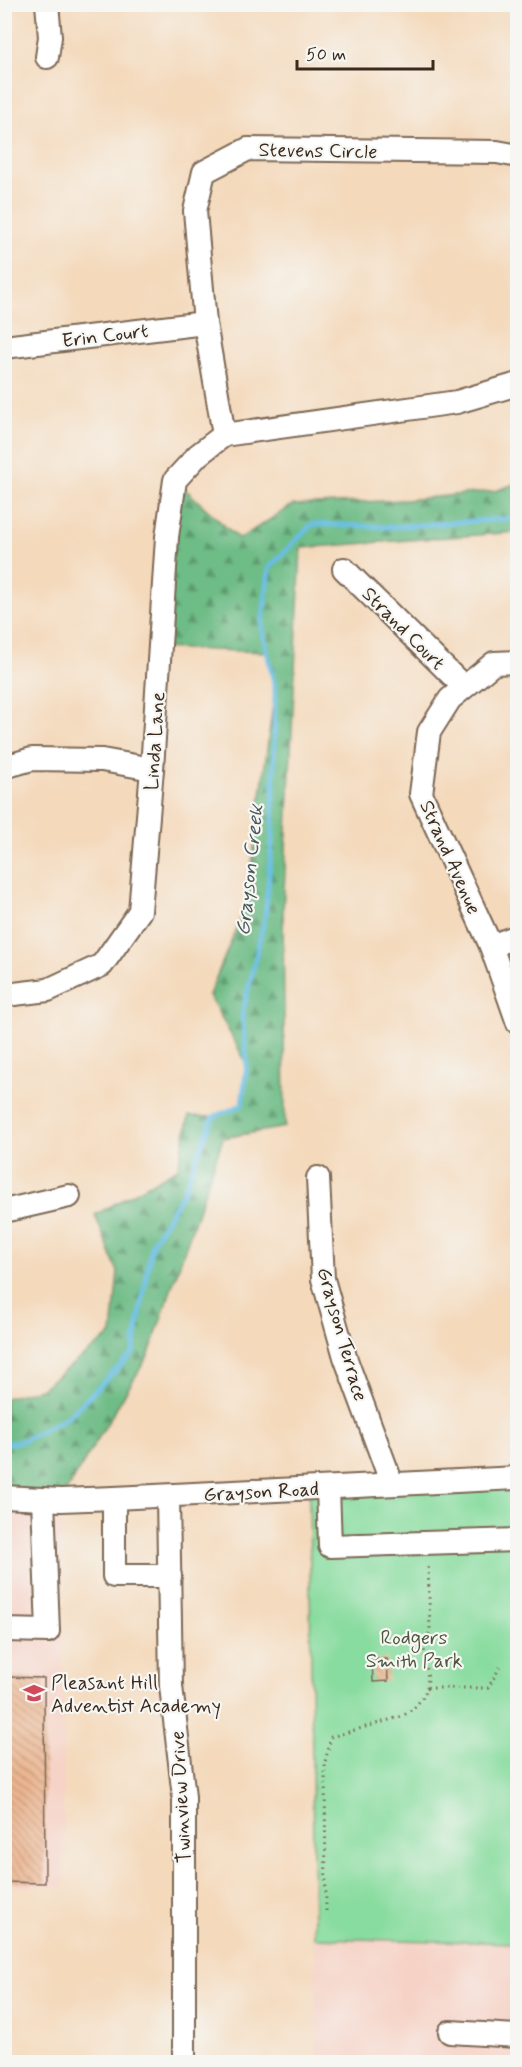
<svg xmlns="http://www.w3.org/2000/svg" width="522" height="2067" viewBox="0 0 522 2067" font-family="Mynerve,sans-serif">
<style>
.built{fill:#f6d1c5}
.green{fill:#88dc9f;stroke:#62835e;stroke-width:1.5}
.forest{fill:url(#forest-firs);stroke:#547352;stroke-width:1.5}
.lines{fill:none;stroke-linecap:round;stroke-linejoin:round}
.stream{stroke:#67bee4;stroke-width:5}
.building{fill:url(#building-back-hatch)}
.minor-casing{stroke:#7c6755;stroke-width:26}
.path{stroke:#7c6755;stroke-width:3;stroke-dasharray:1.5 4.5;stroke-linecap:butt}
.minor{stroke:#fff;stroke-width:22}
.labels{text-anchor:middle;stroke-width:4.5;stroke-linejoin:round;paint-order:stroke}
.street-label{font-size:20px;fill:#3b2a1e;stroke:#f6f6f2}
.park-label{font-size:20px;fill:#4e563e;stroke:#f6f6f2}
.poi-label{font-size:20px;fill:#3b2a1e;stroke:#f6f6f2;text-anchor:start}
.water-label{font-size:21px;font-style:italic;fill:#485659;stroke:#f6f6f2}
</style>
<defs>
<pattern id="forest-firs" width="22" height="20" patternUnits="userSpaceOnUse" patternTransform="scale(1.5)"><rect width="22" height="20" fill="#6ebc86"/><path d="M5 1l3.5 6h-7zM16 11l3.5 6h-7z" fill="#5c996d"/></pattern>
<pattern id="building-back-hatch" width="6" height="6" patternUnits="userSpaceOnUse" patternTransform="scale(1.5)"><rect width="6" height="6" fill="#ecb691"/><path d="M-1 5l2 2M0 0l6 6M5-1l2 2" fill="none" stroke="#c09476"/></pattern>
</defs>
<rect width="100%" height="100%" fill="#f6f6f2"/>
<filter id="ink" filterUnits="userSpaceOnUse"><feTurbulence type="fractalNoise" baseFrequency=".0167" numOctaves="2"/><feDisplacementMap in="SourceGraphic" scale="12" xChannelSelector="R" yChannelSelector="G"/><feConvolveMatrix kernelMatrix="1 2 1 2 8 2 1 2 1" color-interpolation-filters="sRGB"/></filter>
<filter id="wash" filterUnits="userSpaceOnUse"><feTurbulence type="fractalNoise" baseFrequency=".008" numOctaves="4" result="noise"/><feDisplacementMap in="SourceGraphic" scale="24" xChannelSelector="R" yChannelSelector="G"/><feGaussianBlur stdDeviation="1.35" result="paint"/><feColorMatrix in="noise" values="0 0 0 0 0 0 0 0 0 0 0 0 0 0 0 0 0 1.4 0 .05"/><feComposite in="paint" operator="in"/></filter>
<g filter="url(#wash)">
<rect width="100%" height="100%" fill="#f4d9bb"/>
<g class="built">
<polygon points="4,1497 61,1500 64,1887 5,1886"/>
<polygon points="314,1938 517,1943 517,2059 317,2061"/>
</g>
<polygon class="green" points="517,1478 517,1943 314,1938 309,1489"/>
<polygon class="forest" points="175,480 239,539 293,505 406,500 495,491 517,483 517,532 301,548 283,911 285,1127 223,1138 149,1354 61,1500 5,1497 5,1398 40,1389 112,1334 118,1272 95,1215 178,1168 189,1116 213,1117 242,1104 247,1064 209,995 247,902 275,688 268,652 160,648"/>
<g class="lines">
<polyline class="stream" points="4,1444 22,1441 69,1416 133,1353 152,1243 183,1192 213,1117 242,1105 247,1064 242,1015 265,917 273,830 275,688 262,627 269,568 312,524 390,527 518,518"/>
</g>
<g id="blocks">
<g class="building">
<polygon points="387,1659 388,1681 373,1682 372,1660"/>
<polygon points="4,1677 44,1678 45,1883 4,1882"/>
</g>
</g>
</g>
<g filter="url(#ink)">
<use href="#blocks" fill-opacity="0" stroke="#7c6755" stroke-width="1.5"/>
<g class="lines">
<defs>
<g id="minor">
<polyline points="47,4 50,37 47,57"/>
<polyline points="518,156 497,152 248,149 204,172 195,211 205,323 224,435 457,402 518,384"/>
<polyline points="4,347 205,323"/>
<polyline points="344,569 464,687"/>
<polyline points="518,662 494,663 450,699 429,732 421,794 491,946 518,1023"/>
<polyline points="4,767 32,759 102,760 152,769"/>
<polyline points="491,946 518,936"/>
<polyline points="14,994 48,990 102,965 140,911 152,769 167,537 175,480 198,455 224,435"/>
<polyline points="318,1178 323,1279 345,1357 392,1484"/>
<polyline points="4,1211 69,1196"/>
<polyline points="328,1488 330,1546 518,1540"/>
<polyline points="168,1496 171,1686 184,1797 184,2062"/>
<polyline points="4,1497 61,1500 114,1498 518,1478"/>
<polyline points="114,1498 114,1576 170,1576"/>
<polyline points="4,1630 48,1631 43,1499"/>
<polyline points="450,2032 518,2036"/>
</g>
</defs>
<use href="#minor" class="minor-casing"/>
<g class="path">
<polyline points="427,1688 488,1688 500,1667"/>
<polyline points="326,1911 325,1762 331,1737 403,1716 414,1708 423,1697 427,1688 428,1678 424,1649 430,1630 428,1563"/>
</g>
<use href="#minor" class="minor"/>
</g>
</g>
<defs>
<symbol id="school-bare" viewBox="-9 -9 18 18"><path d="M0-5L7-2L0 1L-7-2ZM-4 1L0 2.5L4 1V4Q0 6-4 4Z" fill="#d1495b" stroke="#f6f6f2" stroke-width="2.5" paint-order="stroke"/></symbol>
</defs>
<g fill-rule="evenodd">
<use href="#school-bare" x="19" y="1678" width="30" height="30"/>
</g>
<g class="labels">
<g class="street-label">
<text transform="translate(318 150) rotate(1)" y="7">Stevens Circle</text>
<text transform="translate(105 335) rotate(-7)" y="7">Erin Court</text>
<text transform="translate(404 628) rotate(45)" y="7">Strand Court</text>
<text transform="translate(154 741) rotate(-86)" y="7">Linda Lane</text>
<text transform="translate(451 857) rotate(66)" y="7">Strand Avenue</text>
<text transform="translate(343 1334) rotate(74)" y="7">Grayson Terrace</text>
<text transform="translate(261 1491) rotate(-3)" y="7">Grayson Road</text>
<text transform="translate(180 1797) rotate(-93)" y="7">Twinview Drive</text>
</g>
<g class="park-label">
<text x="414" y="1644">Rodgers<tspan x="414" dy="23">Smith Park</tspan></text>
</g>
<g class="poi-label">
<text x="51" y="1689">Pleasant Hill<tspan x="51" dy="23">Adventist Academy</tspan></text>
</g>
<g class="water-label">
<text transform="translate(249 870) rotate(-84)" y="7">Grayson Creek</text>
</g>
</g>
<rect width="522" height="2067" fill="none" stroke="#f6f6f2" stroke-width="24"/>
<path d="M297 60v9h136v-9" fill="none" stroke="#3b2a1e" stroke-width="3"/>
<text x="306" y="60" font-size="18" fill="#3b2a1e" stroke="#f6f6f2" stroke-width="4.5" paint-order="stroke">50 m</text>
</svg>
